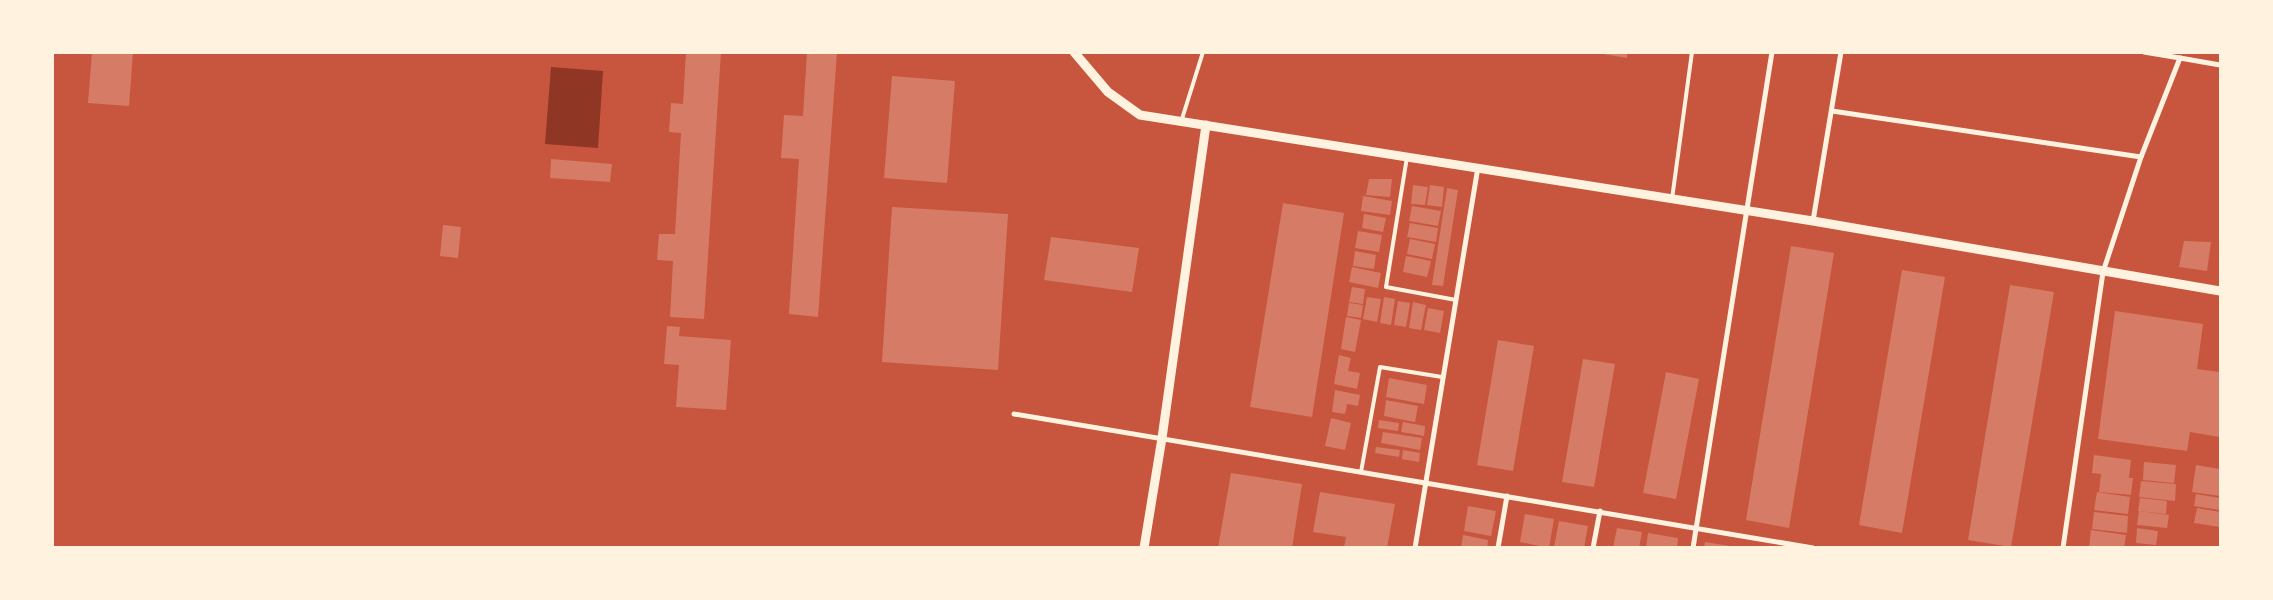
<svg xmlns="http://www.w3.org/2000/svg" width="2273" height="600" viewBox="0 0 2273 600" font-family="Commissioner,sans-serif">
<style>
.water{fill:#8f3625}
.building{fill:#d67c66}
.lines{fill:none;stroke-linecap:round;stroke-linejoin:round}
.service{stroke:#fff3e0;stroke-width:4}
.minor{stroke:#fff3e0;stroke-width:5}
.tertiary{stroke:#fff3e0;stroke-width:9}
</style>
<rect width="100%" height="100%" fill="#c8553d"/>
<polygon class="water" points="551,67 603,71 598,148 545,144"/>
<g class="building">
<polygon points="92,52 133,52 129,106 88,103"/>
<polygon points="686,52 721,52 704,319 670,317 673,261 657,260 659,234 675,234 681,133 669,132 671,103 683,104"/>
<polygon points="807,52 837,52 818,317 789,314 799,159 781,158 784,115 803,116"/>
<polygon points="1591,52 1627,52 1627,58"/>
<polygon points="892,76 955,81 947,183 884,178"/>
<polygon points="551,159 612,164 610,182 550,178"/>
<polygon points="1369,179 1392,179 1390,197 1366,195"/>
<polygon points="1413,185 1428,187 1425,205 1411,204"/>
<polygon points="1430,185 1444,187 1442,207 1427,205"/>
<polygon points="1447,188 1458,190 1443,286 1432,285"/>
<polygon points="1363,196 1392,201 1390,215 1361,211"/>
<polygon points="1283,203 1344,213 1312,417 1250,407"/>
<polygon points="1412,206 1441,211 1438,226 1409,221"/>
<polygon points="892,207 1008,214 998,370 882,362"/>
<polygon points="1364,214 1386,218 1383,232 1362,228"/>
<polygon points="1410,223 1438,228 1436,242 1407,237"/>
<polygon points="443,225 461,227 458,258 440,256"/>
<polygon points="1358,231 1382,235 1379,252 1355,248"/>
<polygon points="1051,237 1139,248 1132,292 1044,280"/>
<polygon points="1410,239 1435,244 1432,259 1407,254"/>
<polygon points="2184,241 2211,242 2207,271 2179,267"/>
<polygon points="1791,246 1834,253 1789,528 1746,520"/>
<polygon points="1355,251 1376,255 1374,269 1353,266"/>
<polygon points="1406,256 1431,261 1427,277 1403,272"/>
<polygon points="1352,267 1381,273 1378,288 1349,282"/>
<polygon points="1902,270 1945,277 1902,533 1859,525"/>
<polygon points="2010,285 2054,292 2011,547 1968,540"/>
<polygon points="1352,287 1365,289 1363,304 1349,302"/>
<polygon points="1367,297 1381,299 1377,322 1363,319"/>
<polygon points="1384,297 1395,299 1391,325 1380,323"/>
<polygon points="1398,301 1410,303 1406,327 1394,325"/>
<polygon points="1413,302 1426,305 1421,330 1409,328"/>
<polygon points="1349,303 1363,305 1361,318 1347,316"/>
<polygon points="1428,308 1444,311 1440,333 1424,330"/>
<polygon points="2115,311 2203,324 2197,369 2220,372 2220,437 2190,432 2187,451 2098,439"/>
<polygon points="1346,317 1361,320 1355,352 1341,349"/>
<polygon points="667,326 680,327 679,336 731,340 726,410 676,407 679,365 664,364"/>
<polygon points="1498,340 1534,346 1513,471 1477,465"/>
<polygon points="1339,355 1351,358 1348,371 1360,373 1357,389 1334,384"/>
<polygon points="1583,359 1615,364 1594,487 1562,482"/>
<polygon points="1666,372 1699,379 1676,499 1643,493"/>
<polygon points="1389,378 1427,385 1424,404 1386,397"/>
<polygon points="1335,390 1360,395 1358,406 1347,404 1345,414 1332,412"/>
<polygon points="1386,400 1418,406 1415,422 1384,416"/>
<polygon points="1331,418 1351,423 1345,450 1325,446"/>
<polygon points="1379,420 1399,423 1398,431 1378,428"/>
<polygon points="1403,422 1425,426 1424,436 1401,432"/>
<polygon points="1383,432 1422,438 1420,450 1381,443"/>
<polygon points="1376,447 1400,450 1399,457 1375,453"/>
<polygon points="1403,450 1420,453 1419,462 1402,459"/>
<polygon points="2094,455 2131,460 2129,478 2133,478 2131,495 2099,492 2101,474 2092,473"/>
<polygon points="2144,462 2176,465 2174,483 2143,480"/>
<polygon points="2196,465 2220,469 2220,496 2192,492"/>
<polygon points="1231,473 1302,484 1292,548 1218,548"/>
<polygon points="2141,481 2176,484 2175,501 2139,497"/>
<polygon points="1320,492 1395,504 1387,548 1344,548 1346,537 1313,532"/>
<polygon points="2097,492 2130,497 2128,514 2094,510"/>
<polygon points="2196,494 2220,498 2220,510 2194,506"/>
<polygon points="2140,498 2167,501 2166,514 2138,511"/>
<polygon points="1468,506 1496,511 1491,536 1464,531"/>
<polygon points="2197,508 2220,512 2220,527 2194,523"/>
<polygon points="2139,511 2169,515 2167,528 2137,525"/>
<polygon points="2094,512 2128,516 2127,533 2092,529"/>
<polygon points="1525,514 1554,519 1549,548 1520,542"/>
<polygon points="1559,521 1588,526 1584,548 1554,547"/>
<polygon points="1617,528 1642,532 1639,548 1613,548"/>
<polygon points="2137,528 2158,531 2156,545 2136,543"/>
<polygon points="2091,530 2126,535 2124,548 2089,547"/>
<polygon points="1648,533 1678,538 1677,548 1646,548"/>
<polygon points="1463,535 1488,540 1487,548 1461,548"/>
<polygon points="1705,542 1730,546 1730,548 1704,548"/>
</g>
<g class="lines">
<g class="service">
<polyline points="1181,122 1203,52"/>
<polyline points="1407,157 1386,287 1456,300"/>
<polyline points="1672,199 1692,52"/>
<polyline points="1361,472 1380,367 1442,377"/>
</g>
<g class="minor">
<polyline points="2144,52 2180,58"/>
<polyline points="1832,111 2141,157"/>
<polyline points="1813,221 1841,52"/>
<polyline points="1014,414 1813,548"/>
<polyline points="1415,548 1478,167"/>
<polyline points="1498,548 1507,496"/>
<polyline points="1593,548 1600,511"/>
<polyline points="1693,548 1772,52"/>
<polyline points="2063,548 2103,272 2141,157 2180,58 2220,65"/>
</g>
<g class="tertiary">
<polyline points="1074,52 1108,92 1140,115 1813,221 2220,291"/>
<polyline points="1144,548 1162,438 1206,125"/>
</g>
</g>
<rect width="2273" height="600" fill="none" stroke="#fff3e0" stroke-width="108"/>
</svg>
